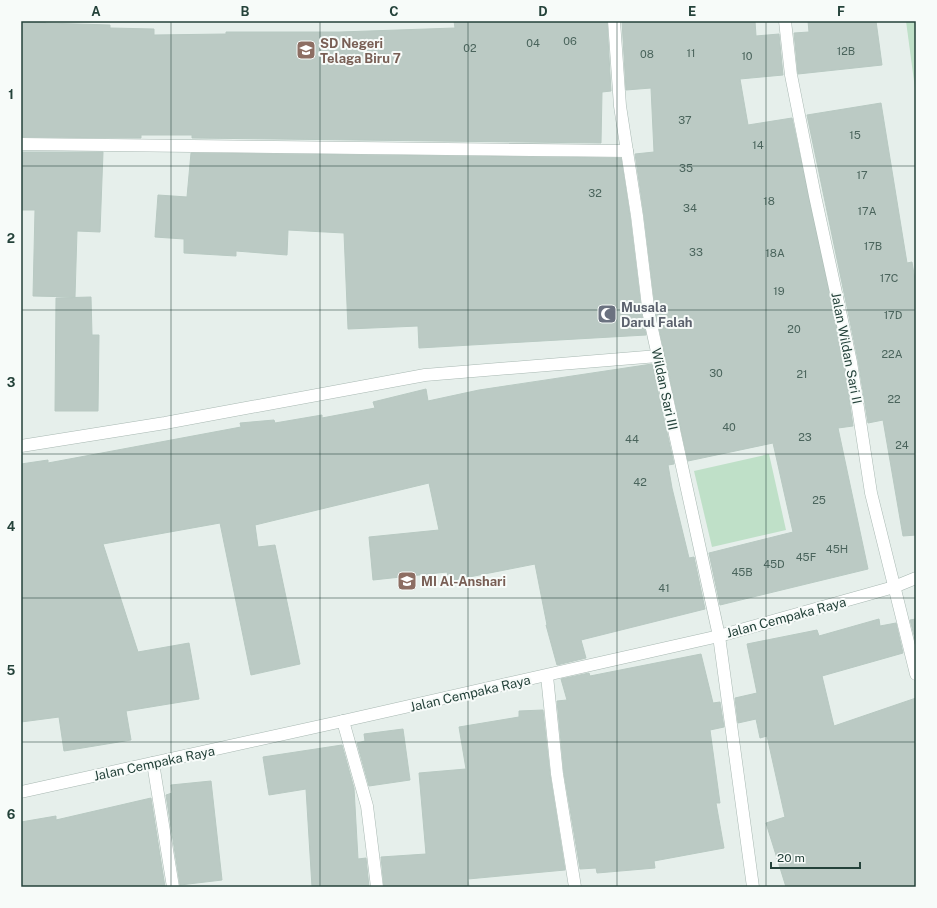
<svg xmlns="http://www.w3.org/2000/svg" width="937" height="908" viewBox="0 0 937 908" font-family="'Public Sans',sans-serif">
<style>
.green{fill:#bfe0c8}
.building{fill:#bbcac4;stroke:#b8c9c2}
.lines{fill:none;stroke-linecap:round;stroke-linejoin:round}
.minor-casing{stroke:#a8b8b2;stroke-width:13}
.minor{stroke:#fff;stroke-width:12}
.grid{fill:none;stroke:#24423a;stroke-width:1;stroke-opacity:0.55}
.labels{text-anchor:middle;stroke-width:4;stroke-linejoin:round;paint-order:stroke}
.number-label{font-size:11px;fill:#4a645c}
.education-label{font-size:13px;font-weight:bold;fill:#785e54;stroke:#f7fbf9;text-anchor:start}
.worship-label{font-size:13px;font-weight:bold;fill:#5b616d;stroke:#f7fbf9;text-anchor:start}
.street-label{font-size:13px;fill:#24423a;stroke:#f7fbf9}
.neatline{fill:none;stroke:#24423a;stroke-width:1.5}
.grid-label{font-size:13px;text-anchor:middle;font-weight:bold;fill:#24423a}
</style>
<rect width="100%" height="100%" fill="#e6efeb"/>
<g class="green">
<polygon points="906,21 916,21 916,96"/>
<polygon points="769,454 786,530 712,547 694,471"/>
</g>
<g class="building">
<polygon points="21,21 45,21 45,23 110,25 110,28 154,29 154,35 226,34 226,32 340,32 455,28 454,21 607,21 611,91 602,92 601,143 192,138 192,135 141,135 141,138 21,137"/>
<polygon points="622,21 755,21 756,36 779,34 783,75 740,79 748,125 792,118 844,363 853,426 838,428 868,569 720,605 709,553 793,532 773,443 688,461 656,314 644,215 635,154 654,152 651,88 626,90"/>
<polygon points="808,21 876,21 882,65 798,74 794,33 809,32"/>
<polygon points="881,103 907,263 912,262 916,286 916,535 903,536 883,420 868,423 858,360 807,115"/>
<polygon points="21,152 103,152 100,232 77,231 75,297 33,296 35,210 21,210"/>
<polygon points="191,153 621,158 630,217 642,316 646,335 419,348 418,326 348,329 344,233 288,230 287,255 236,251 236,256 184,253 184,239 155,237 158,195 187,197"/>
<polygon points="91,297 92,335 99,335 98,411 55,411 56,298"/>
<polygon points="652,364 674,464 668,465 672,488 689,558 694,557 705,609 581,640 586,658 557,665 546,625 547,625 535,564 449,581 447,572 373,580 369,537 439,530 429,483 255,525 258,547 275,545 300,664 251,675 220,523 103,544 138,652 189,643 199,699 126,711 131,740 64,751 59,717 21,722 21,464 48,460 48,463 241,427 240,423 274,420 275,423 322,415 322,418 375,408 373,402 426,389 428,401 479,390"/>
<polygon points="879,619 880,626 896,623 903,653 822,676 834,726 916,698 916,887 786,887 766,823 785,817 767,736 760,738 756,719 738,723 735,698 757,693 747,644 817,630 819,636"/>
<polygon points="916,619 916,643 910,620"/>
<polygon points="701,654 713,703 720,702 724,727 710,730 720,803 716,803 724,848 654,861 655,868 597,873 596,868 580,869 564,773 557,701 567,700 561,679 589,673 590,676"/>
<polygon points="543,710 550,775 565,870 468,879 469,887 384,887 381,857 426,854 419,773 466,769 459,727 519,717 519,711"/>
<polygon points="403,729 410,780 369,786 357,743 365,741 364,734"/>
<polygon points="342,745 354,788 358,859 366,858 369,887 312,887 306,789 269,795 263,757"/>
<polygon points="211,781 222,880 180,885 166,795 172,793 171,785"/>
<polygon points="151,798 165,887 21,887 21,822 56,816 56,820"/>
</g>
<g class="lines">
<defs>
<g id="minor">
<polyline points="614,21 620,106 637,216 649,315 719,636 753,887"/>
<polyline points="785,21 791,75 815,196 851,362 871,493 916,674"/>
<polyline points="21,144 627,151"/>
<polyline points="21,446 165,423 425,375 658,356"/>
<polyline points="547,676 557,774 575,887"/>
<polyline points="343,721 367,806 377,887"/>
<polyline points="153,763 173,887"/>
<polyline points="21,792 343,721 719,636 894,587 916,578"/>
</g>
</defs>
<use href="#minor" class="minor-casing"/>
<use href="#minor" class="minor"/>
</g>
<path class="grid" d="M171 21V887M320 21V887M468 21V887M617 21V887M766 21V887M21 166H916M21 310H916M21 454H916M21 598H916M21 742H916"/>
<defs>
<symbol id="school-square" viewBox="-11 -11 22 22"><rect x="-9" y="-9" width="18" height="18" rx="4" fill="#8d6e63" stroke="#f7fbf9"/><path d="M0-5L7-2L0 1L-7-2ZM-4 1L0 2.5L4 1V4Q0 6-4 4Z" fill="#fff"/></symbol>
<symbol id="mosque-square" viewBox="-11 -11 22 22"><rect x="-9" y="-9" width="18" height="18" rx="4" fill="#6b7280" stroke="#f7fbf9"/><path d="M3.5-4.9A6 6 0 1 0 3.5 4.9A5 5 0 1 1 3.5-4.9Z" fill="#fff"/></symbol>
</defs>
<g fill-rule="evenodd">
<use href="#school-square" x="295" y="39" width="22" height="22"/>
<use href="#mosque-square" x="596" y="303" width="22" height="22"/>
<use href="#school-square" x="396" y="570" width="22" height="22"/>
</g>
<g class="labels">
<g class="number-label">
<text x="570" y="45">06</text>
<text x="533" y="47">04</text>
<text x="470" y="52">02</text>
<text x="846" y="55">12B</text>
<text x="691" y="57">11</text>
<text x="647" y="58">08</text>
<text x="747" y="60">10</text>
<text x="685" y="124">37</text>
<text x="855" y="139">15</text>
<text x="758" y="149">14</text>
<text x="686" y="172">35</text>
<text x="862" y="179">17</text>
<text x="595" y="197">32</text>
<text x="769" y="205">18</text>
<text x="690" y="212">34</text>
<text x="867" y="215">17A</text>
<text x="873" y="250">17B</text>
<text x="696" y="256">33</text>
<text x="775" y="257">18A</text>
<text x="889" y="282">17C</text>
<text x="779" y="295">19</text>
<text x="893" y="319">17D</text>
<text x="794" y="333">20</text>
<text x="892" y="358">22A</text>
<text x="716" y="377">30</text>
<text x="802" y="378">21</text>
<text x="894" y="403">22</text>
<text x="729" y="431">40</text>
<text x="805" y="441">23</text>
<text x="632" y="443">44</text>
<text x="902" y="449">24</text>
<text x="640" y="486">42</text>
<text x="819" y="504">25</text>
<text x="837" y="553">45H</text>
<text x="806" y="561">45F</text>
<text x="774" y="568">45D</text>
<text x="742" y="576">45B</text>
<text x="664" y="592">41</text>
</g>
<g class="education-label">
<text x="320" y="48">SD Negeri<tspan x="320" dy="15">Telaga Biru 7</tspan></text>
<text x="421" y="586">MI Al-Anshari</text>
</g>
<g class="worship-label">
<text x="621" y="312">Musala<tspan x="621" dy="15">Darul Falah</tspan></text>
</g>
<g class="street-label">
<text transform="translate(847 348) rotate(79)" y="5">Jalan Wildan Sari II</text>
<text transform="translate(665 389) rotate(78)" y="5">Wildan Sari III</text>
<text transform="translate(786 617) rotate(-15)" y="5">Jalan Cempaka Raya</text>
<text transform="translate(470 693) rotate(-13)" y="5">Jalan Cempaka Raya</text>
<text transform="translate(154 763) rotate(-12)" y="5">Jalan Cempaka Raya</text>
</g>
</g>
<rect width="937" height="908" fill="none" stroke="#f7fbf9" stroke-width="44"/>
<path d="M771 862v6h89v-6" fill="none" stroke="#24423a" stroke-width="2"/>
<text x="777" y="862" font-size="12" fill="#24423a" stroke="#f7fbf9" stroke-width="3" paint-order="stroke">20 m</text>
<rect x="22" y="22" width="893" height="864" class="neatline"/>
<g class="grid-label">
<text x="96" y="16">A</text>
<text x="245" y="16">B</text>
<text x="394" y="16">C</text>
<text x="543" y="16">D</text>
<text x="692" y="16">E</text>
<text x="841" y="16">F</text>
<text x="11" y="99">1</text>
<text x="11" y="243">2</text>
<text x="11" y="387">3</text>
<text x="11" y="531">4</text>
<text x="11" y="675">5</text>
<text x="11" y="819">6</text>
</g>
</svg>
